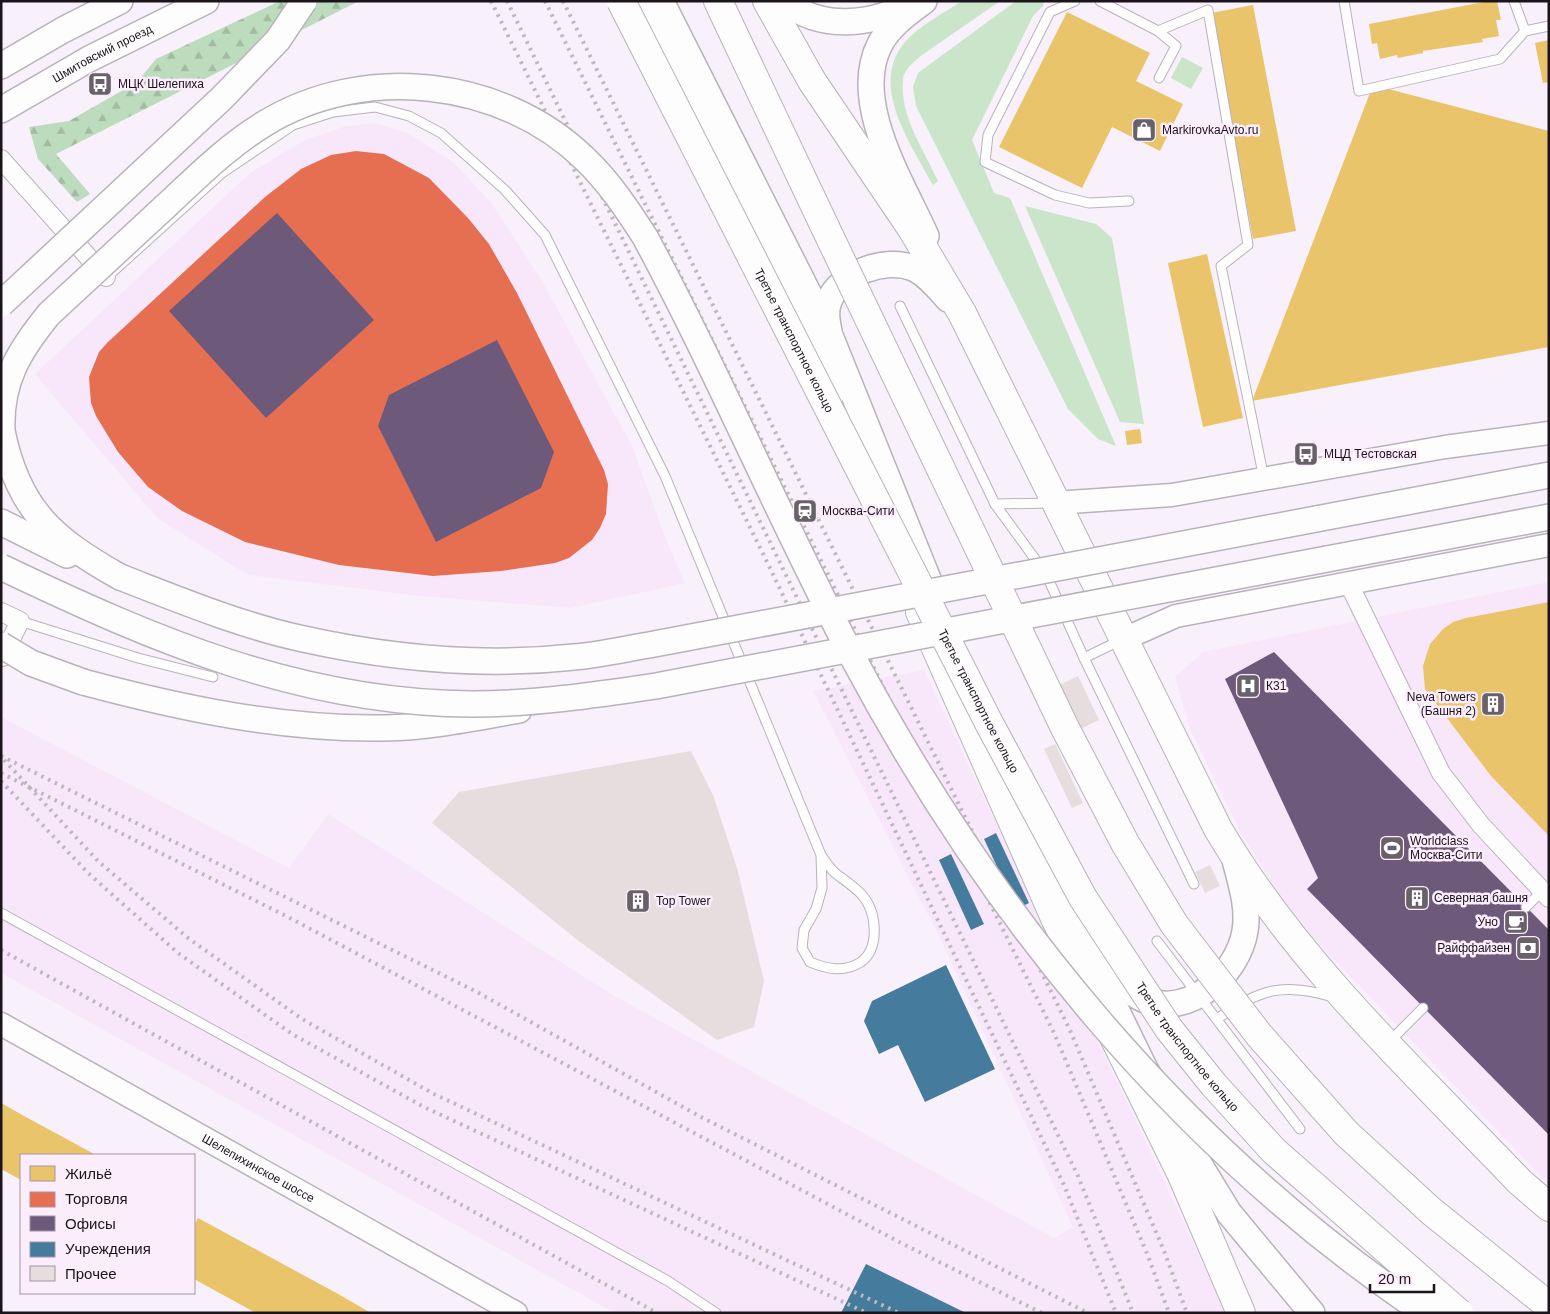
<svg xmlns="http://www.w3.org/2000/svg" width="1550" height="1314" viewBox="0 0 1550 1314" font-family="Arial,sans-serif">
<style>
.built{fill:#f8e7fb}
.green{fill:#cae5ca}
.forest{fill:url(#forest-firs)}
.homes{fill:#e9c46a}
.shops{fill:#e76f51}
.offices{fill:#6d597a}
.public{fill:#457b9d}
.building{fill:#e5ddde}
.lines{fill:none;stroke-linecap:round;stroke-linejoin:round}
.service-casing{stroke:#b9b2bb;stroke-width:11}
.minor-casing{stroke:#b9b2bb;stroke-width:20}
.tertiary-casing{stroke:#b9b2bb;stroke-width:25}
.secondary-casing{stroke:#b9b2bb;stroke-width:28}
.primary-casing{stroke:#b9b2bb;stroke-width:30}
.service{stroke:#fefdfe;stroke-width:9}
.minor{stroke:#fefdfe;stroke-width:18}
.tertiary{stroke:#fefdfe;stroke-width:22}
.secondary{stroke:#fefdfe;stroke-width:25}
.primary{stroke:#fefdfe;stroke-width:28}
.rail{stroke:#bcb9bc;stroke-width:4;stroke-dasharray:2.5 5;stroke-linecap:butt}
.secondary-bridge-casing{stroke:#b9b2bb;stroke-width:28;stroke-linecap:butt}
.primary-bridge-casing{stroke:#b9b2bb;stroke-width:30;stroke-linecap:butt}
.secondary-bridge{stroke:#fefdfe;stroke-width:25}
.primary-bridge{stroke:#fefdfe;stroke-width:28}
.labels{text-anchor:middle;stroke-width:5;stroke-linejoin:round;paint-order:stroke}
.street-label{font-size:12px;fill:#1b141b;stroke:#fcedfd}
.poi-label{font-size:12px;fill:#1b141b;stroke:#fcedfd;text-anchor:start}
</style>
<defs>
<pattern id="forest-firs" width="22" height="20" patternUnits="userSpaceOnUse" patternTransform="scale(1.25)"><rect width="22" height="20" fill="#bddbbd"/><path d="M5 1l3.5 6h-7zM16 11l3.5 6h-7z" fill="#a2bba2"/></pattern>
</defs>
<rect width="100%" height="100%" fill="#f8f0fa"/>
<g class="built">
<polygon points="375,123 408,133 454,163 490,201 541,279 632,446 665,537 685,583 570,608 419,596 248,575 157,518 35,374 250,173 305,140 343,127"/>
<polygon points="1549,582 1549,1185 1291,914 1241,833 1190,729 1175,677 1203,652"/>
<polygon points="924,670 1226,1313 615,1313 1,973 1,717 289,868 328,814 611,994 1054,1238 1073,1227 940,938 813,691"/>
</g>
<g class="green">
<path d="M962 1H1000L922 55C915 61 904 69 903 79 899 115 924 150 938 181L933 185C910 142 864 79 911 36 926 22 945 12 962 1Z"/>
<polygon points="1016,1 1044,1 1043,6 1033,16 972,140 994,193 1010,198 1116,446 1098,439 1068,409 916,106 913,87 918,73"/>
<polygon points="1182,57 1203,68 1191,89 1171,78"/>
<polygon points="1025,206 1096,224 1112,238 1144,424 1120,422"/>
</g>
<polygon class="forest" points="280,1 359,1 56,154 90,194 77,202 38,159 29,127 69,121 137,82 156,59"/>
<g class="homes">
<polygon points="1489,1 1497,1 1501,20 1496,20 1499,36 1482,39 1483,42 1423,51 1423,53 1398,58 1397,55 1380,59 1377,43 1372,44 1369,24"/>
<polygon points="1253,5 1296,231 1253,239 1211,13"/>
<polygon points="1067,12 1150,53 1136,81 1183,104 1160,151 1112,127 1082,188 999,147"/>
<polygon points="1549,40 1549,82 1543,83 1535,43"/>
<polygon points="1373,85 1549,131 1549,347 1252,401"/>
<polygon points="1207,254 1243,418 1203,427 1168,263"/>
<polygon points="1140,429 1142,443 1127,445 1125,431"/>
<polygon points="1549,602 1549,836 1491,776 1425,689 1423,666 1430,644 1443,629 1453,622 1466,618"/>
<polygon points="1,1103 24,1116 96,1155 21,1155 21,1180 1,1169"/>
<polygon points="198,1218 340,1295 371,1313 256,1313 194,1279 194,1225"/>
</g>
<polygon class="shops" points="356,151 384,154 429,178 468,218 489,244 517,293 604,470 608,484 606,514 600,528 592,540 569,558 555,563 501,571 433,576 339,565 245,542 182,511 148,487 118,452 96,416 91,403 89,377 99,352 108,342 265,197 301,169 331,155"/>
<g class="offices">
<polygon points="277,213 374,320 266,418 169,311"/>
<polygon points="497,340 554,452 541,488 436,542 378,426 389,395"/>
<polygon points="1274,652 1549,930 1549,1135 1307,889 1318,878 1225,679"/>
</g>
<g class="public">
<polygon points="996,833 1029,903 1017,909 984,839"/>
<polygon points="951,854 984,924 971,930 939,860"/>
<polygon points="946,965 995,1069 925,1102 898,1045 879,1054 864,1021 872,1001"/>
<polygon points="866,1264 966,1313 841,1313"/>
</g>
<g class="building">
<polygon points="1078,676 1099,720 1058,740 1037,696"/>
<polygon points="1055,744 1083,803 1072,808 1044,749"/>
<polygon points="691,751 713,795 737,868 764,981 754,1027 717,1040 580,942 432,823 459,792"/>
<polygon points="1210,865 1220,886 1205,893 1195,872"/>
</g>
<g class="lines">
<defs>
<g id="service">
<polyline points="1075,1 1050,12 988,135 985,162 1055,195 1089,203 1129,201"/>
<polyline points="1100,1 1158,31 1208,10 1248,245 1221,266 1264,479"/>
<polyline points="1344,1 1359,91 1500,59 1525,31 1549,26"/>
<polyline points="1514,1 1525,31"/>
<polyline points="1158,31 1176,46 1159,78"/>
<path d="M107 277 222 173 293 125 333 112 375 107 409 116 441 133 505 190 545 235 665 476 821 855C825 861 830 868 835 873 844 880 855 887 862 895 877 912 880 948 861 962 844 973 827 969 810 962L802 948 804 930 816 909 822 888 821 855"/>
<polyline points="900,306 995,504 1046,574 1084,658"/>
<polyline points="995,504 1052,503"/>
<polyline points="20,621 138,658 213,677"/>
<polyline points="1121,640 1084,658 1194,884"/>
<polyline points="1526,907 1542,891"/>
<polyline points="1,913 668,1281 716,1313"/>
<polyline points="1157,941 1300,1129"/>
<path d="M1217 1019C1259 989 1283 982 1333 997"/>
<polyline points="1388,1043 1423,1008"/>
</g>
<g id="minor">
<polyline points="1,159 106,277"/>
<polyline points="1349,584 1441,773 1481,825 1549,898"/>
<polyline points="1,612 20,621 2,657"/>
</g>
<g id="tertiary">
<polyline points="1055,503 1172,495 1445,447 1549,433"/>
<polyline points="1124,639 1176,616 1549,545"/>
<path id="s1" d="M1 1024 516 1313"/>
</g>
<g id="secondary">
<polyline points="661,1 831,338 928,579"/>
<path d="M784 1C821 31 870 25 910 5"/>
<path d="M924 1C908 13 890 25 880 44 850 102 902 182 926 236"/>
<polyline points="1,66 63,30 120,1"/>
<path id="s2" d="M1 110 89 59 206 1"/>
<path d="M829 331C827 321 825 311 829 301 840 273 886 257 913 268 927 274 938 288 948 299"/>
<path d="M2 431C18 510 53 539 120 577"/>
<polyline points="1316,519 1549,475"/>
<polyline points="1,522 67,555"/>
<polyline points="1327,559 1549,517"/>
<path d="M83 682C180 708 283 730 385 728 430 727 475 718 519 710"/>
<polyline points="1031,823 1070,915 1145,1069 1196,1159 1229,1213 1312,1313"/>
<path d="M1104 961C1115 976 1126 992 1145 1000 1189 1018 1238 974 1245 931 1249 907 1241 884 1235 860"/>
</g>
<g id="primary">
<polyline points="644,1 813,345 832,391"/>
<polyline points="718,1 825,227"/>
<path d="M767 1 812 81 912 229 962 313 1218 829C1297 963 1413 1070 1520 1182L1549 1207"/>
<polyline points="920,612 1055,918 1181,1173 1241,1313"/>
</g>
</defs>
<use href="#service" class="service-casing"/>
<use href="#minor" class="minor-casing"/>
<use href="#tertiary" class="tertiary-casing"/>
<use href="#secondary" class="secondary-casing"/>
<use href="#primary" class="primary-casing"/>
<use href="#service" class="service"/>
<use href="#minor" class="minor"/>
<use href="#tertiary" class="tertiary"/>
<use href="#secondary" class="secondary"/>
<use href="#primary" class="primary"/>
<g class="rail">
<polyline points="491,1 770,568 1064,1185 1116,1313"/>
<polyline points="507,1 1078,1176 1133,1313"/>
<polyline points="545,1 1055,1035 1148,1256 1169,1313"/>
<polyline points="563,1 1069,1028 1164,1251 1187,1313"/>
<polyline points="1,756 477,992 701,1117 1088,1313"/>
<polyline points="4,760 99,862 188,938 302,1019 432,1093 899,1313"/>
<polyline points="1,773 288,917 901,1243 1042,1313"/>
<polyline points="1,781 88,873 178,953 292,1034 424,1107 867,1313"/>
<polyline points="1,950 657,1313"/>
</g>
<defs>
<g id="secondary-bridge">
<polyline points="1,304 222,98 278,40 304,1"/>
<path d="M2 431C0 381 19 351 49 314 89 277 129 240 168 204 199 175 228 146 264 124 363 63 502 78 585 159 609 182 627 209 645 237 719 374 779 518 852 656 990 915 1180 1148 1425 1313"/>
<path d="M1 567C154 640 300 703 472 704 534 704 595 695 656 686L1327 559"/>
<path d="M120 577C177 599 240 625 299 638 388 658 483 667 574 657 599 655 624 649 649 645L1316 519"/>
<polyline points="1,645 31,663 83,682"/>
</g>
<g id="primary-bridge">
<path id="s3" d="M621 1 989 723 1083 898 1169 1029 1214 1085 1274 1151 1459 1313"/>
<polyline points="825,227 1065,728 1125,843 1174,924 1259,1035 1346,1133 1431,1211 1549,1306"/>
</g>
</defs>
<use href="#secondary-bridge" class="secondary-bridge-casing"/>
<use href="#primary-bridge" class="primary-bridge-casing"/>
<use href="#secondary-bridge" class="secondary-bridge"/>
<use href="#primary-bridge" class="primary-bridge"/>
</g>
<defs>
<symbol id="bus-square" viewBox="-11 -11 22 22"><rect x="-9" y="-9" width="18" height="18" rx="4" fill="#686169" stroke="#fcedfd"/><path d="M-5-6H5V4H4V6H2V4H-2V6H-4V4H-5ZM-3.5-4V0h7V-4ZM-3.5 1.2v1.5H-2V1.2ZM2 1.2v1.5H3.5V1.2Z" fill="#fff"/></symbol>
<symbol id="shop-square" viewBox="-11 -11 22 22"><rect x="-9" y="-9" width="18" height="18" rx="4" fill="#686169" stroke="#fcedfd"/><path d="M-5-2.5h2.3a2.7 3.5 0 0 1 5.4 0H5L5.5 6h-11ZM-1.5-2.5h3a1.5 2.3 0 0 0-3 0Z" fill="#fff"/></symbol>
<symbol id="station-square" viewBox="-11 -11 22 22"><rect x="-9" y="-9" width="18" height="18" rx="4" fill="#686169" stroke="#fcedfd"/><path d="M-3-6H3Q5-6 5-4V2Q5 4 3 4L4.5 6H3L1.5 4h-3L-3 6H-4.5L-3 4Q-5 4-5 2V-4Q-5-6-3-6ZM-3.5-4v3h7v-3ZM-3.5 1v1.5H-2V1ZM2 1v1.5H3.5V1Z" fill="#fff"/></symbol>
<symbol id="hospital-square" viewBox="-11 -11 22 22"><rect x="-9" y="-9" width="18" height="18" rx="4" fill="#686169" stroke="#fcedfd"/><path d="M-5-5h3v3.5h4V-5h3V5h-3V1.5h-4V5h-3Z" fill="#fff"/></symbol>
<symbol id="building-square" viewBox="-11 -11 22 22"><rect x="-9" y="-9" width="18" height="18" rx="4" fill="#686169" stroke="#fcedfd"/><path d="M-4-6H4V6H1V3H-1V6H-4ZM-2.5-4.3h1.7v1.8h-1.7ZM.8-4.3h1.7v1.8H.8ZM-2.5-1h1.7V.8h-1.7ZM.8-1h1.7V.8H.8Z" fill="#fff"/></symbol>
<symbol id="stadium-square" viewBox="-11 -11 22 22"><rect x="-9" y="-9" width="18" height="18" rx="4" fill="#686169" stroke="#fcedfd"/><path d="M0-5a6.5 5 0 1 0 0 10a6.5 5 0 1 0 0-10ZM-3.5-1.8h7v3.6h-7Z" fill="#fff"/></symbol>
<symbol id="cafe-square" viewBox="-11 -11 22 22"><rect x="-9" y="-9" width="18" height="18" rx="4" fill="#686169" stroke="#fcedfd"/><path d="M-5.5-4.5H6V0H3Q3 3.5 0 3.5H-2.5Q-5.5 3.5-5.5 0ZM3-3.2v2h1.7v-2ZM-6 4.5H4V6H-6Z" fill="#fff"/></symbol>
<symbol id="bank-square" viewBox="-11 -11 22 22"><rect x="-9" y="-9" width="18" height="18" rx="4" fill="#686169" stroke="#fcedfd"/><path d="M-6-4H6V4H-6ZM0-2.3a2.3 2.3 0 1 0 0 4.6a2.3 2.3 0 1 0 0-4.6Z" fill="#fff"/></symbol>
</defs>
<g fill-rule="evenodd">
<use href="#bus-square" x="86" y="70" width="28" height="28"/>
<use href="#shop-square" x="1130" y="116" width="28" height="28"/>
<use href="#bus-square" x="1292" y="440" width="28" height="28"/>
<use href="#station-square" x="791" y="497" width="28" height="28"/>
<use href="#hospital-square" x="1234" y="672" width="28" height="28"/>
<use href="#building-square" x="1479" y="690" width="28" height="28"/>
<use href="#stadium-square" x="1378" y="834" width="28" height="28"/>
<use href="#building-square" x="1403" y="884" width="28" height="28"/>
<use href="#building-square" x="624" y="887" width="28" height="28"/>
<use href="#cafe-square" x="1502" y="908" width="28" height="28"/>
<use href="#bank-square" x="1514" y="934" width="28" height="28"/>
</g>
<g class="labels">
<g class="street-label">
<text dy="4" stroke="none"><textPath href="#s2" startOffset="116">Шмитовский проезд</textPath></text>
<text dy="4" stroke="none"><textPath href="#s3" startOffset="381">Третье транспортное кольцо</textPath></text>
<text dy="4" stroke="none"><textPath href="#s3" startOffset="786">Третье транспортное кольцо</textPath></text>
<text dy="4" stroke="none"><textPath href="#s3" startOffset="1191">Третье транспортное кольцо</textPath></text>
<text dy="4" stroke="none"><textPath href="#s1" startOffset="295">Шелепихинское шоссе</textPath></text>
</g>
<g class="poi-label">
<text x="118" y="88">МЦК Шелепиха</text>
<text x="1162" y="134">MarkirovkaAvto.ru</text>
<text x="1324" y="458">МЦД Тестовская</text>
<text x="822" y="515">Москва-Сити</text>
<text x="1266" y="690">К31</text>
<text x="1476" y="701" text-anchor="end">Neva Towers<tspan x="1476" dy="14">(Башня 2)</tspan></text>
<text x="1410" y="845">Worldclass<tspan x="1410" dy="14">Москва-Сити</tspan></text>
<text x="1434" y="902">Северная башня</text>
<text x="656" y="905">Top Tower</text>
<text x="1498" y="926" text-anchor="end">Уно</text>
<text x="1510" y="952" text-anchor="end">Райффайзен</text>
</g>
</g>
<rect width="1550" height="1314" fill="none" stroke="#1b141b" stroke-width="5"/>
<rect x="20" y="1154" width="175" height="140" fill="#fcedfd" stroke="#a296a3"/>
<rect x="30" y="1166" width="25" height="15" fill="#e9c46a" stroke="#a296a3"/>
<text x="65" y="1179" font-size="15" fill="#1b141b">Жильё</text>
<rect x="30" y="1192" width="25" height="15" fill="#e76f51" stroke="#a296a3"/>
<text x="65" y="1204" font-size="15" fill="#1b141b">Торговля</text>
<rect x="30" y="1216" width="25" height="15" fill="#6d597a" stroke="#a296a3"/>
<text x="65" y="1229" font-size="15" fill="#1b141b">Офисы</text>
<rect x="30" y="1242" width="25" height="15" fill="#457b9d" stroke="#a296a3"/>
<text x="65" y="1254" font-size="15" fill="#1b141b">Учреждения</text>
<rect x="30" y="1266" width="25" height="15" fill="#e5ddde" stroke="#a296a3"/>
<text x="65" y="1279" font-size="15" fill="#1b141b">Прочее</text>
<path d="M1370 1284v8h64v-8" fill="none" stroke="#1b141b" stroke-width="2.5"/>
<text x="1378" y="1284" font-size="15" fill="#1b141b" stroke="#fcedfd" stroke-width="4" paint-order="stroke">20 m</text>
</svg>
